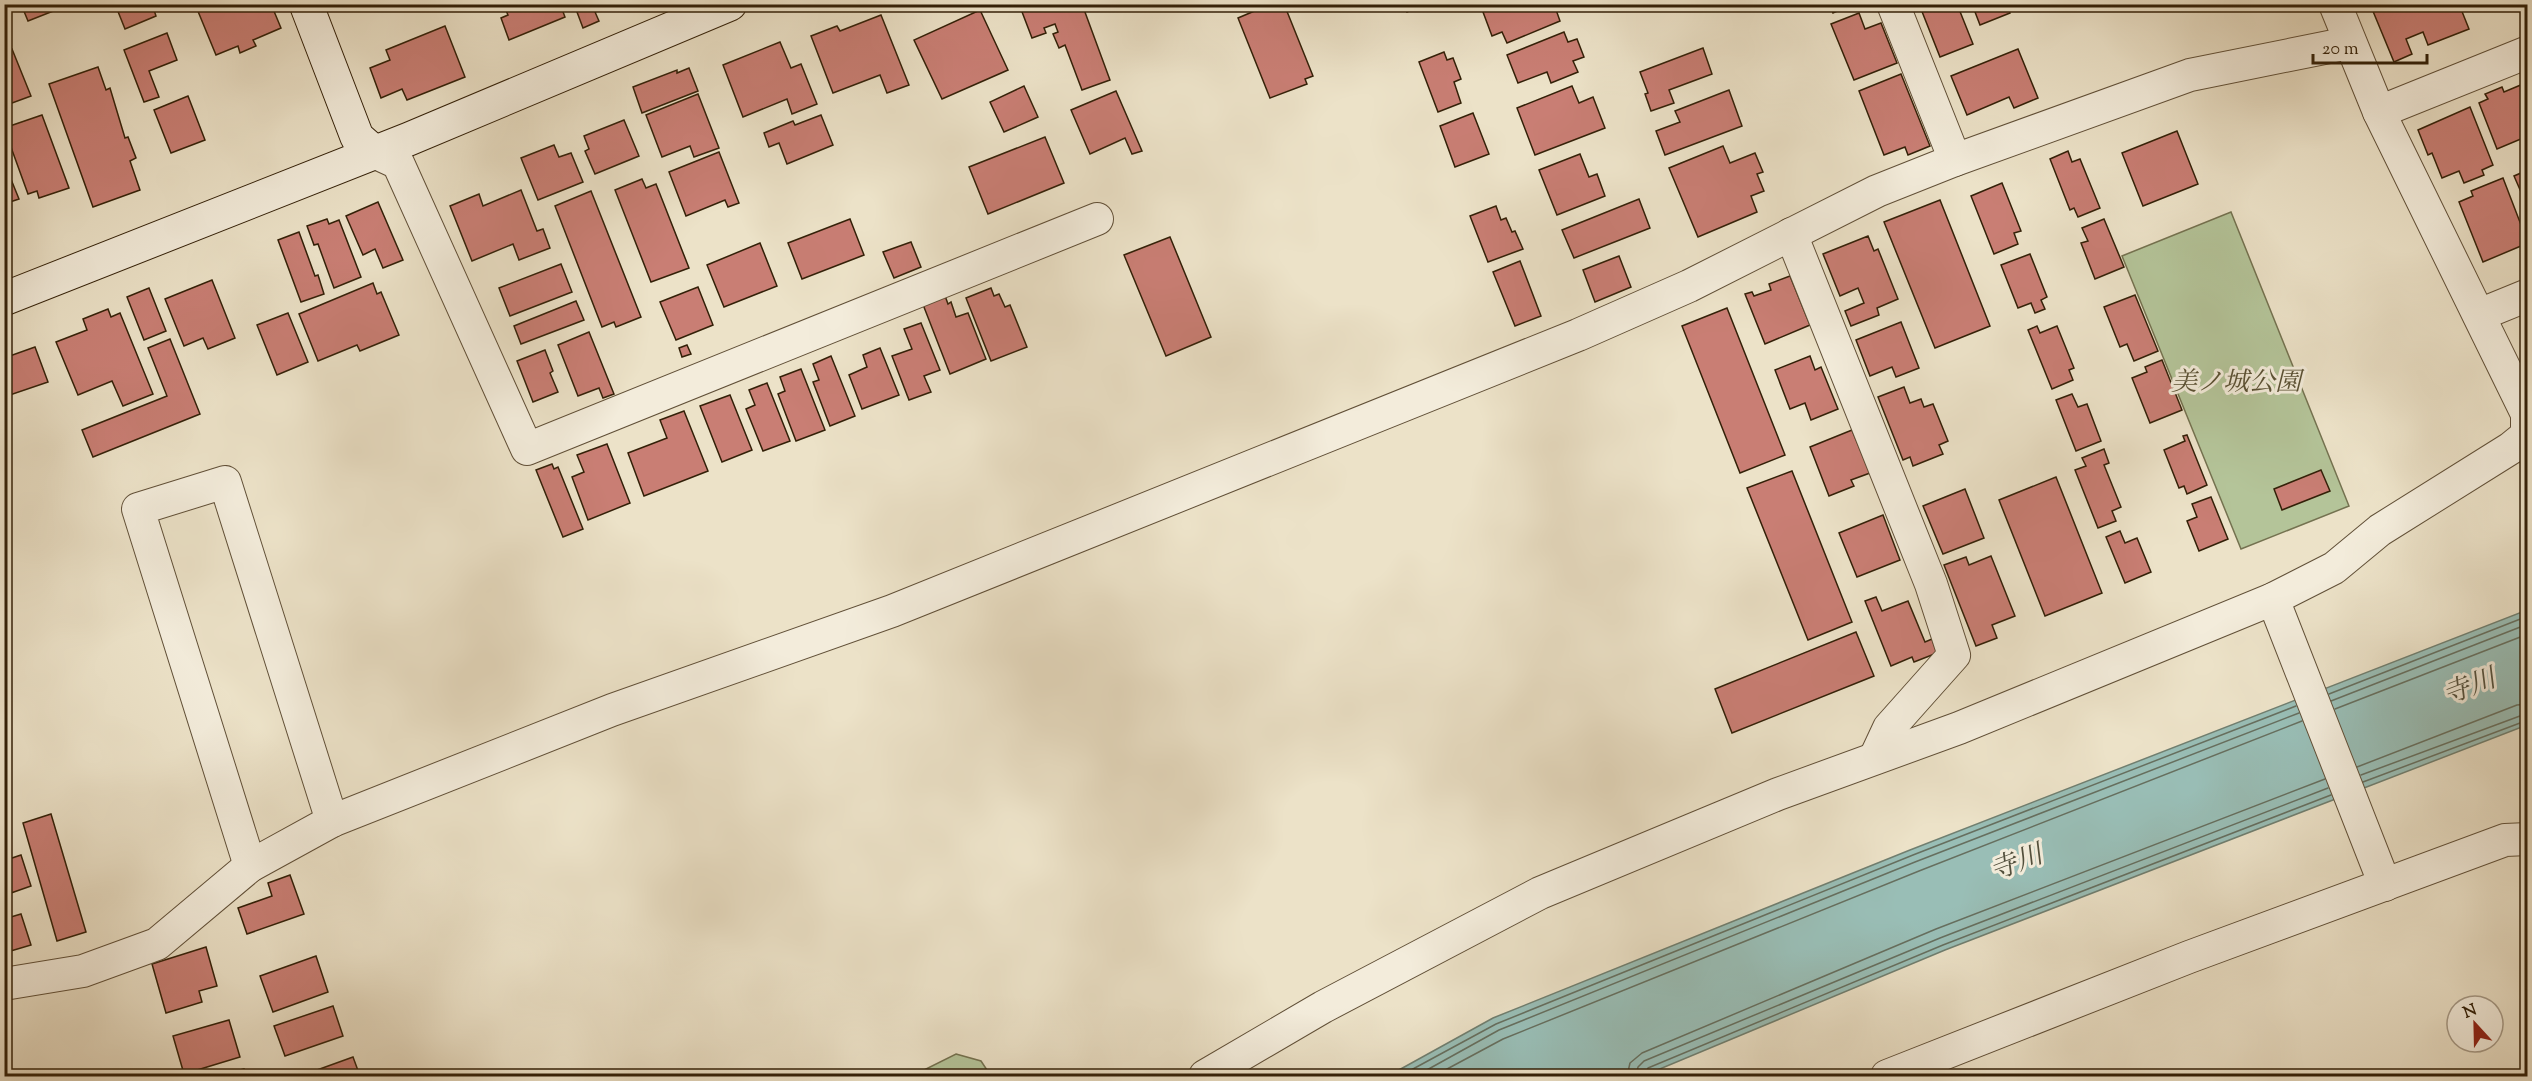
<svg xmlns="http://www.w3.org/2000/svg" width="2532" height="1081" viewBox="0 0 2532 1081" font-family="'Sorts Mill Goudy','Noto Serif JP',serif">
<style>
.green{fill:#b4c499;stroke:#747250;stroke-width:1.5}
.water{fill:#99beb6;stroke:#707f70;stroke-width:1.5}
.lines{fill:none;stroke-linecap:round;stroke-linejoin:round}
.shore{stroke:#666f5f;stroke-width:1.5}
.building{fill:#c97e74;stroke:#332008;stroke-width:1.5}
.street-casing{stroke:#615038;stroke-width:34}
.secondary-casing{stroke:#332008;stroke-width:35}
.street{stroke:#f3ecdb;stroke-width:32}
.secondary{stroke:#f3ecdb;stroke-width:33}
.labels{text-anchor:middle;stroke-width:6;stroke-linejoin:round;paint-order:stroke}
.park-label{font-size:26px;font-style:italic;fill:#5a5134;stroke:#f3ecdb}
.water-label{font-size:27px;font-style:italic;fill:#524f3c;stroke:#f3ecdb}
</style>
<rect width="100%" height="100%" fill="#ece2c8"/>
<filter id="stains"><feTurbulence type="fractalNoise" baseFrequency=".00333" numOctaves="4"/><feColorMatrix values="0 0 0 0 .2 0 0 0 0 .09 0 0 0 0 .02 0 0 0 .5 -.17"/></filter>
<radialGradient id="worn" r=".72"><stop offset=".6" stop-color="#630" stop-opacity="0"/><stop offset="1" stop-color="#630" stop-opacity=".3"/></radialGradient>
<g class="green">
<polygon points="2231,212 2349,506 2241,549 2122,256"/>
<polygon points="956,1054 981,1061 991,1076 912,1076"/>
</g>
<polygon class="water" points="2527,610 2527,725 1945,950 1643,1076 1388,1076 1493,1018 1910,850"/>
<g class="lines">
<g class="shore">
<polyline points="2329,694 2528,616"/>
<polyline points="2331,701 2528,624"/>
<polyline points="2335,709 2528,634"/>
<polyline points="2357,767 2517,705 2528,704"/>
<polyline points="2361,775 2528,713"/>
<polyline points="2363,782 2528,720"/>
<polyline points="1400,1076 1496,1024 1913,855 2296,706"/>
<polyline points="1416,1076 1499,1030 1915,862 2299,713"/>
<polyline points="1434,1076 1503,1039 1919,871 2302,721"/>
<polyline points="1627,1076 1630,1063 1642,1053 1936,929 2325,779"/>
<polyline points="1636,1076 1638,1067 1644,1061 1940,938 2328,788"/>
<polyline points="1644,1076 1648,1068 1943,945 2331,795"/>
</g>
</g>
<g class="building">
<polygon points="21,4 71,4 28,21"/>
<polygon points="115,4 152,4 156,16 125,29"/>
<polygon points="195,4 271,4 281,28 253,40 256,46 240,53 238,46 216,55"/>
<polygon points="513,4 560,4 565,17 509,40 501,18 508,15 505,8"/>
<polygon points="574,4 614,4 595,12 599,21 583,28"/>
<polygon points="1019,4 1082,4 1110,80 1082,90 1065,45 1059,48 1053,34 1058,32 1055,24 1044,28 1046,33 1032,38"/>
<polygon points="1271,4 1284,4 1313,76 1305,79 1307,84 1270,98 1238,18"/>
<polygon points="1404,4 1426,4 1407,12"/>
<polygon points="1480,4 1554,4 1560,21 1507,43 1502,32 1492,36"/>
<polygon points="1830,4 1853,4 1833,13"/>
<polygon points="1919,4 1957,4 1973,44 1940,57"/>
<polygon points="1972,4 2007,4 2010,13 1980,25"/>
<polygon points="2370,4 2459,4 2469,29 2428,45 2423,32 2406,39 2412,54 2394,62"/>
<polygon points="980,10 1008,70 942,99 914,40"/>
<polygon points="1859,13 1865,29 1881,23 1897,63 1854,80 1831,24"/>
<polygon points="881,15 909,85 887,93 880,75 833,93 811,36 837,26 840,31"/>
<polygon points="445,26 465,77 407,100 402,89 381,98 370,68 390,60 386,50"/>
<polygon points="1564,32 1568,42 1577,39 1584,57 1573,61 1578,72 1551,83 1547,72 1518,83 1507,55"/>
<polygon points="167,33 177,60 149,71 159,97 144,102 124,50"/>
<polygon points="780,42 791,68 801,64 817,104 792,114 787,99 743,117 723,65"/>
<polygon points="1703,48 1712,74 1669,90 1674,103 1651,111 1645,94 1648,93 1640,72"/>
<polygon points="12,49 31,96 4,106 4,52"/>
<polygon points="2018,49 2038,98 2014,108 2009,97 1967,115 1951,76"/>
<polygon points="1444,52 1447,60 1453,58 1461,79 1454,82 1461,103 1438,112 1419,62"/>
<polygon points="98,67 106,90 110,88 125,138 128,137 136,158 130,161 140,190 93,207 49,84"/>
<polygon points="689,68 698,91 642,113 633,87 677,70 677,73"/>
<polygon points="1901,74 1930,146 1908,155 1905,147 1884,155 1859,91"/>
<polygon points="2528,79 2528,136 2497,149 2479,103 2488,99 2485,94 2502,87 2504,92 2523,84 2522,81"/>
<polygon points="1024,86 1038,117 1004,132 990,102"/>
<polygon points="1572,86 1579,103 1593,97 1605,128 1535,155 1517,108"/>
<polygon points="1729,90 1742,126 1665,155 1656,131 1680,122 1675,111"/>
<polygon points="1116,91 1142,151 1132,154 1125,138 1090,154 1071,110"/>
<polygon points="698,94 719,148 694,157 690,146 662,157 646,115"/>
<polygon points="188,96 205,140 171,153 154,110"/>
<polygon points="2470,107 2493,165 2482,170 2484,175 2464,183 2459,171 2442,178 2432,153 2428,155 2418,130"/>
<polygon points="1473,113 1489,154 1455,167 1440,126"/>
<polygon points="42,115 69,188 39,198 37,191 28,194 4,128"/>
<polygon points="821,115 833,145 787,164 779,143 769,147 764,133 793,121 795,125"/>
<polygon points="624,120 639,156 595,174 585,151 589,149 584,136"/>
<polygon points="2177,131 2198,184 2143,206 2122,153"/>
<polygon points="1045,137 1064,183 988,214 969,167"/>
<polygon points="554,145 559,157 571,153 583,182 538,200 521,158"/>
<polygon points="1723,146 1730,163 1755,153 1763,172 1757,174 1764,191 1751,196 1757,212 1698,237 1669,168"/>
<polygon points="2068,151 2072,162 2080,159 2100,208 2078,217 2074,208 2070,210 2050,159"/>
<polygon points="719,152 739,203 728,207 725,200 686,216 669,172"/>
<polygon points="1580,154 1589,177 1597,174 1605,196 1557,215 1539,170"/>
<polygon points="4,162 19,199 4,204"/>
<polygon points="2528,170 2528,208 2514,176"/>
<polygon points="2503,178 2528,243 2483,262 2459,202 2473,196 2471,191"/>
<polygon points="642,179 646,188 656,184 689,268 651,282 615,190"/>
<polygon points="2002,183 2021,231 2014,233 2018,244 1994,254 1971,196"/>
<polygon points="521,190 537,231 543,229 550,248 519,260 513,244 472,261 450,206 479,194 483,206"/>
<polygon points="591,191 641,317 616,327 614,322 602,327 555,206"/>
<polygon points="1639,199 1650,228 1574,258 1562,230"/>
<polygon points="1940,200 1990,326 1935,348 1884,222"/>
<polygon points="378,202 403,260 383,268 375,249 363,255 346,216"/>
<polygon points="1496,206 1501,220 1506,218 1512,232 1515,231 1523,249 1488,262 1470,216"/>
<polygon points="327,219 329,224 339,220 361,277 334,288 318,244 314,245 307,226"/>
<polygon points="850,219 864,255 802,279 788,243"/>
<polygon points="2104,219 2124,267 2095,279 2081,243 2088,241 2082,228"/>
<polygon points="299,232 315,276 318,275 324,294 301,302 278,240"/>
<polygon points="1868,236 1874,251 1878,249 1898,299 1877,308 1879,315 1851,326 1845,311 1864,303 1858,288 1840,296 1823,254"/>
<polygon points="1170,237 1211,337 1166,356 1124,255"/>
<polygon points="911,242 921,267 894,278 883,252"/>
<polygon points="760,243 777,286 724,307 707,265"/>
<polygon points="2030,254 2047,297 2041,300 2045,309 2035,313 2031,303 2018,308 2001,265"/>
<polygon points="1619,256 1631,287 1595,302 1583,270"/>
<polygon points="1520,261 1541,316 1515,326 1493,272"/>
<polygon points="561,264 572,292 510,316 499,288"/>
<polygon points="1790,276 1810,325 1765,344 1745,294 1752,292 1754,296 1771,290 1769,284"/>
<polygon points="212,280 235,338 208,349 203,338 184,346 165,299"/>
<polygon points="373,283 377,294 381,292 399,335 360,351 357,345 318,361 299,314"/>
<polygon points="698,287 713,325 676,340 660,302"/>
<polygon points="149,288 166,331 144,340 127,297"/>
<polygon points="991,288 994,296 999,294 1005,307 1010,305 1027,347 991,361 966,298"/>
<polygon points="944,293 948,304 951,302 956,317 968,313 986,359 950,374 922,302"/>
<polygon points="2135,295 2158,351 2134,361 2127,344 2120,347 2104,307"/>
<polygon points="576,301 584,320 521,344 514,326"/>
<polygon points="1727,308 1785,455 1740,473 1682,326"/>
<polygon points="108,309 111,317 120,313 153,394 123,406 112,381 78,395 56,342 87,330 83,319"/>
<polygon points="288,313 308,362 277,375 257,325"/>
<polygon points="1901,322 1919,368 1896,377 1892,367 1870,376 1856,340"/>
<polygon points="921,323 940,370 924,376 931,392 909,400 892,356 912,349 904,329"/>
<polygon points="2037,326 2040,333 2057,326 2074,368 2069,370 2073,380 2052,389 2028,330"/>
<polygon points="589,332 614,394 603,398 599,388 578,396 558,345"/>
<polygon points="170,339 200,414 93,457 82,430 167,396 148,348"/>
<polygon points="687,345 691,354 682,357 679,348"/>
<polygon points="35,347 48,382 4,397 4,358"/>
<polygon points="880,348 899,395 862,409 849,375 867,367 863,355"/>
<polygon points="545,350 553,371 550,373 558,392 533,402 517,361"/>
<polygon points="831,356 855,416 830,426 813,382 819,380 813,364"/>
<polygon points="1810,356 1815,370 1821,367 1838,409 1811,420 1805,403 1790,409 1775,370"/>
<polygon points="2162,360 2182,410 2150,423 2132,378 2147,372 2145,367"/>
<polygon points="801,369 825,430 796,441 778,394 785,391 780,377"/>
<polygon points="767,383 790,441 763,451 746,409 755,405 749,390"/>
<polygon points="1904,387 1910,403 1921,399 1924,407 1933,404 1948,441 1939,445 1943,454 1913,466 1910,457 1903,460 1878,397"/>
<polygon points="2072,394 2078,407 2087,404 2101,441 2076,451 2056,400"/>
<polygon points="730,395 752,450 722,462 700,406"/>
<polygon points="684,411 708,471 644,496 628,453 667,438 660,420"/>
<polygon points="1852,430 1870,473 1851,480 1854,486 1829,496 1810,447"/>
<polygon points="2187,435 2207,485 2187,494 2184,486 2179,488 2164,450 2185,441 2183,436"/>
<polygon points="607,444 630,503 588,520 572,477 584,472 577,455"/>
<polygon points="2104,449 2109,463 2104,465 2121,507 2112,511 2116,521 2098,528 2075,470 2086,466 2082,458"/>
<polygon points="552,464 554,469 558,467 583,529 563,537 536,470"/>
<polygon points="2321,470 2330,491 2282,510 2274,489"/>
<polygon points="1792,471 1852,622 1808,640 1747,488"/>
<polygon points="2056,477 2102,593 2045,616 1999,500"/>
<polygon points="1965,489 1984,538 1943,554 1923,506"/>
<polygon points="2211,497 2228,539 2199,551 2187,521 2197,517 2192,504"/>
<polygon points="1883,515 1900,560 1857,577 1839,533"/>
<polygon points="2120,531 2125,543 2137,538 2151,572 2125,583 2106,537"/>
<polygon points="1991,556 2015,616 1992,625 1997,638 1976,646 1944,565 1966,557 1969,565"/>
<polygon points="1876,597 1882,611 1908,601 1925,642 1932,639 1937,653 1914,662 1912,657 1891,666 1865,601"/>
<polygon points="1856,632 1874,676 1732,733 1715,689"/>
<polygon points="51,814 86,932 57,941 23,823"/>
<polygon points="4,846 9,859 21,855 31,886 11,893 4,876"/>
<polygon points="290,875 304,914 247,934 238,908 272,896 268,883"/>
<polygon points="21,914 31,945 4,953 4,919"/>
<polygon points="206,947 217,986 199,991 202,1002 166,1013 152,964"/>
<polygon points="316,956 328,992 273,1012 260,976"/>
<polygon points="333,1006 343,1036 285,1056 274,1026"/>
<polygon points="229,1020 240,1057 184,1074 173,1036"/>
<polygon points="353,1057 360,1076 319,1076 317,1070"/>
<polygon points="244,1069 246,1076 217,1076"/>
</g>
<g class="lines">
<defs>
<g id="street">
<polyline points="1893,4 1955,160"/>
<polyline points="2379,112 2528,52"/>
<polyline points="374,152 398,163 527,449 1097,219"/>
<polyline points="1791,234 1931,584 1954,655 1889,728 1875,758"/>
<polyline points="2479,315 2528,295"/>
<polyline points="2273,599 2385,885"/>
<polyline points="250,866 138,509 225,482 332,821"/>
<polyline points="4,984 83,971 157,944 250,866 332,821 612,710 892,611 1578,335 1689,286 1877,191 1955,160 2190,75 2349,43"/>
<polyline points="1205,1076 1323,1007 1540,893 1778,794 1959,728 2273,599 2334,568 2380,530 2511,448 2527,435 2527,414 2379,112 2335,4"/>
<polyline points="1887,1076 2189,957 2505,840 2528,839"/>
</g>
<g id="secondary">
<polyline points="306,4 357,137 374,152"/>
<polyline points="4,299 409,139 730,4"/>
</g>
</defs>
<use href="#street" class="street-casing"/>
<use href="#secondary" class="secondary-casing"/>
<use href="#street" class="street"/>
<use href="#secondary" class="secondary"/>
</g>
<g class="labels">
<g class="park-label">
<text x="2236" y="390">美ノ城公園</text>
</g>
<g class="water-label">
<text transform="translate(2469 686) rotate(-21)" y="9">寺川</text>
<text transform="translate(2016 862) rotate(-21)" y="9">寺川</text>
</g>
</g>
<rect width="2532" height="1081" fill="none" stroke="#ece2c8" stroke-width="24"/>
<rect x="6" y="6" width="2520" height="1069" fill="none" stroke="#332008" stroke-width="3"/>
<rect x="12" y="12" width="2508" height="1057" fill="none" stroke="#332008" stroke-width="1.5"/>
<g transform="translate(2475 1024) rotate(338)"><circle r="28" fill="#f3ecdb" stroke="#a69a87" stroke-width="1.5"/>
<path d="M0-4.5L10 22L0 15L-10 22Z" fill="#8f2418"/>
<text y="-9" font-size="16" font-weight="bold" text-anchor="middle" fill="#332008">N</text>
</g>
<path d="M2313 54v9h114v-9" fill="none" stroke="#332008" stroke-width="3"/>
<text x="2322" y="54" font-size="18" fill="#332008" stroke="#f3ecdb" stroke-width="4.5" paint-order="stroke">20 m</text>
<rect width="100%" height="100%" filter="url(#stains)"/>
<rect width="100%" height="100%" fill="url(#worn)"/>
</svg>
